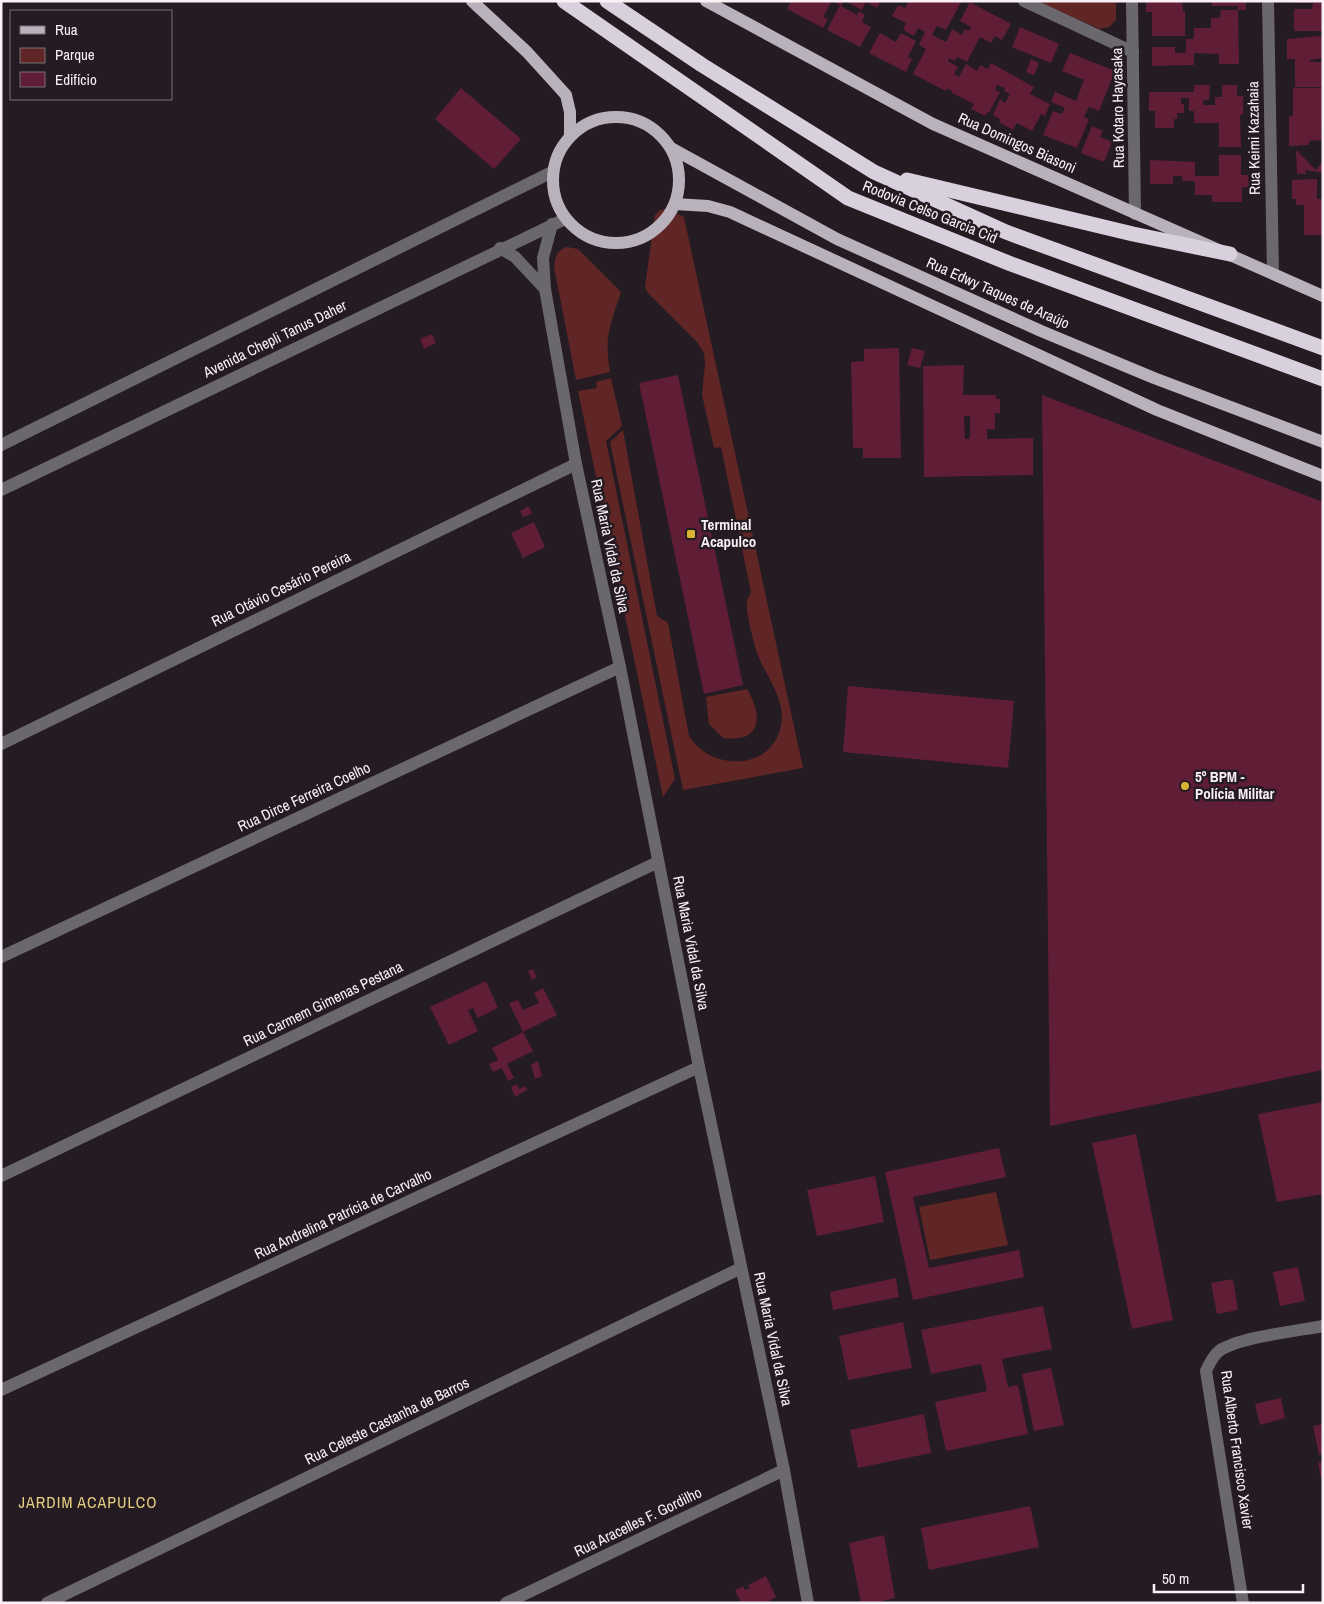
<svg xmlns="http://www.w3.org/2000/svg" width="1324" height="1604" viewBox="0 0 1324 1604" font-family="'Archivo Narrow',sans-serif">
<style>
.green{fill:#602525}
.building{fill:#5f1d36;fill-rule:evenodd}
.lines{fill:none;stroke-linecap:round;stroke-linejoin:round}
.minor{stroke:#6b686d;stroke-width:12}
.major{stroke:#b9b2bd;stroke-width:12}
.highway{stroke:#d9d0dd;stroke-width:15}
.poi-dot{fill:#dab333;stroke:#251b22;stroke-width:2}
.labels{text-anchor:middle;stroke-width:5;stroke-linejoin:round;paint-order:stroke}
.street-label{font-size:15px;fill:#f9f1f6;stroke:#251b22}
.poi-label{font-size:15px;font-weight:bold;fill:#f9f1f6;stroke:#251b22;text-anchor:start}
.neighbourhood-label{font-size:16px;letter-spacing:1px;fill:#e7cd80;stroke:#251b22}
</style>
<rect width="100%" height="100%" fill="#251b22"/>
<g class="green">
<polygon points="1036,1 1116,1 1116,20 1109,27 1100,29"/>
<path d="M668 209 684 217 803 768 683 790 610 442 623 430 657 616 668 623 689 736C711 771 771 772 781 726 786 701 769 680 759 658 755 650 745 610 747 602 747 599 750 595 751 592L721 447 714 448 702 395 705 364 704 353 697 342 648 293 645 287 655 215 660 210Z"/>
<path d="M567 247 578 249 621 292C610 326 604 336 610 372L576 380 554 267C555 257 557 250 567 247Z"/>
<polygon points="611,378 622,426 606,441 675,779 663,797 578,391 597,388 596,382"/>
<path d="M747 689C763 716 762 743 723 738L709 724 706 697Z"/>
<polygon points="996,1192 1008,1245 930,1260 919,1207"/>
</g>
<g class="building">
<polygon points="791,1 832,1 823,17 828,19 823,28 787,9"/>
<polygon points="837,1 844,1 841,6 857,15 859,11 865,15 862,22 871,27 860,47 827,30 840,5 836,3"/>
<polygon points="845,1 881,1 877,8 866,2 862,10"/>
<polygon points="909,1 961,2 946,30 937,26 932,35 946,42 952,29 962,35 965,29 969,31 971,27 960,21 970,2 1011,24 1002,40 995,36 991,43 980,37 967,62 957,57 955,61 949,58 948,61 958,67 954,74 959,77 966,64 977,71 980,65 988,69 991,63 1034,87 1030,94 1050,104 1045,116 1041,114 1032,131 1017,123 1013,130 999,122 1000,119 993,115 1000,99 1005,103 1010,94 1004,91 1005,88 997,85 995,90 1000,92 989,113 987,112 985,116 971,109 974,104 952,93 952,91 948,88 946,91 913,74 926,49 919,45 925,32 918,28 914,36 903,30 906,23 892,16 898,5 905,8"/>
<polygon points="1146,1 1182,1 1183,11 1185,11 1185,36 1152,36 1152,12 1146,12"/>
<polygon points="1212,1 1246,1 1246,10 1238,10 1238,6 1212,6"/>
<polygon points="1292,1 1323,1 1323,31 1294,31 1294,9 1312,9 1313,3 1292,3"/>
<polygon points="1221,10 1238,10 1239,64 1219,64 1219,54 1194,53 1194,65 1152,66 1152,47 1175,47 1175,53 1186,53 1186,39 1194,39 1194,28 1211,28 1211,18 1220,18"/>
<polygon points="1020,27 1059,44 1051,63 1012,47"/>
<polygon points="880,33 896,42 901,33 916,41 908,57 912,59 906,72 869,53"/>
<polygon points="1319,36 1323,38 1323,58 1310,60 1310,62 1323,62 1323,87 1295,87 1295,59 1287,59 1287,39"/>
<polygon points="1070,53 1115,71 1099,111 1089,107 1084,117 1089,119 1077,148 1043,135 1053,111 1062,114 1065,108 1051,102 1055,92 1076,101 1084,80 1062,71"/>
<polygon points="1031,59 1039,63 1034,75 1026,72"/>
<polygon points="1194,85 1210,85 1209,100 1203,100 1203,105 1215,105 1215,97 1222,97 1222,85 1237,85 1237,96 1243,96 1243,115 1240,115 1241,147 1219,147 1219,123 1194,123 1194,111 1189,111 1189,98 1181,98 1181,104 1184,104 1184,113 1177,113 1177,119 1174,119 1174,128 1155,128 1155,111 1149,111 1149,92 1194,92"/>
<polygon points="461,88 521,139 494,169 435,119"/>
<polygon points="1293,88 1323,88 1321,140 1309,141 1309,145 1289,146 1289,116 1293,116"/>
<polygon points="1092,126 1103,131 1100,137 1112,142 1104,162 1081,153"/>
<polygon points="1296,150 1316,170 1323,161 1323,173 1305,170 1306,174 1297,174"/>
<polygon points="1219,155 1241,155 1241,175 1248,175 1249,187 1242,187 1242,202 1212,202 1212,195 1195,195 1195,181 1182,181 1182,176 1173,176 1173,184 1150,184 1150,160 1195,162 1195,176 1219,176"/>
<polygon points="1317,179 1317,199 1323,199 1323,235 1304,235 1304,205 1296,205 1296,199 1292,199 1292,180"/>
<polygon points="432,334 436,343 424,349 420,339"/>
<polygon points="899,348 901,458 863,458 863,448 853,448 851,362 864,361 864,349"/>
<polygon points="912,348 925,351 920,368 907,365"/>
<path d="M964 365 963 395H996V399H1000V413H995V429H987V439L1033 438V475L924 477 923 366ZM964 416H970V439H965Z"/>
<polygon points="678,375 743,685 704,694 639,383"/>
<polygon points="1042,395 1323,502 1323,1070 1050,1126"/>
<polygon points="529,506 532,514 523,517 520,511"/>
<polygon points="534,522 545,547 523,558 511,533"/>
<polygon points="848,686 1014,701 1008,768 843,752"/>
<polygon points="533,969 537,977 532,980 528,971"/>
<polygon points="486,981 498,1008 478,1018 473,1008 468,1010 478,1031 449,1045 430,1007"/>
<polygon points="543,988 557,1015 523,1032 509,1003 518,1000 523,1010 539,1003 534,993"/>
<polygon points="523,1032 533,1051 507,1064 514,1078 508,1081 502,1068 493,1072 489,1064 498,1060 492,1048"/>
<polygon points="538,1061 542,1076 535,1079 531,1065"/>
<polygon points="517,1084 519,1089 526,1086 527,1090 515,1097 511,1087"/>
<polygon points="1323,1102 1323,1194 1277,1202 1258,1114"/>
<polygon points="1136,1134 1173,1320 1132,1329 1092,1143"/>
<polygon points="999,1148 1006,1177 913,1197 929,1268 1019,1250 1024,1277 913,1300 885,1172"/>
<polygon points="875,1176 884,1222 817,1236 807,1190"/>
<polygon points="1298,1267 1305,1301 1280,1306 1273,1272"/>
<polygon points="896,1278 899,1297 833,1310 830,1292"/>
<polygon points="1233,1279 1238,1310 1217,1314 1211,1283"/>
<polygon points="1043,1306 1052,1349 1002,1359 1008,1387 1018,1385 1028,1434 946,1451 935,1402 987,1391 981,1364 931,1374 921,1330"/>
<polygon points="903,1322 912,1368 848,1380 839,1336"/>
<polygon points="1051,1368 1064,1425 1034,1431 1022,1374"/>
<polygon points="1281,1398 1285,1418 1260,1425 1255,1404"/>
<polygon points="924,1414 931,1453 858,1468 850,1430"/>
<polygon points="1323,1424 1323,1454 1319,1455 1313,1426"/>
<polygon points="1323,1462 1323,1483 1322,1483 1318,1463"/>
<polygon points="1030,1506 1039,1547 929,1570 921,1528"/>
<polygon points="884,1535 895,1598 874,1603 861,1603 849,1543"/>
<polygon points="766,1576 776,1597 766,1603 741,1603 735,1590 743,1586 745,1590 750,1588 748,1585"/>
</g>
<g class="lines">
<g class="minor">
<polyline points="1024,1 1133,52"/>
<polyline points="1132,1 1135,214"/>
<polyline points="1268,1 1273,274"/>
<polyline points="552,224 543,258 545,289 576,464 620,667 699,1067 784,1470 808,1603"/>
<polyline points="500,248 515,257 545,289"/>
<polyline points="1,445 552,172"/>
<polyline points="1,490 565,219"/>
<polyline points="1,744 576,464"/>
<polyline points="1,957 620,667"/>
<polyline points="1,1176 658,862"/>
<polyline points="1,1390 699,1067"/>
<polyline points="47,1603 741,1268"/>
<polyline points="506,1603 784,1470"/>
<path d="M1243 1603 1206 1371C1210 1363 1212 1357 1219 1351 1239 1337 1297 1331 1323 1326"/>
</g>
<g class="major">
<polyline points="472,1 527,52 566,95 570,112 570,136"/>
<polyline points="706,1 933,124 1323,296"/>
<circle cx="616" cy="180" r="63"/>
<polyline points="671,148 837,239 1041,331 1154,378 1323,442"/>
<polyline points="675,204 708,206 730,212 1157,410 1323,476"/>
</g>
<g class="highway">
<polyline points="564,1 848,198 1011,264 1323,379"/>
<polyline points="607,1 702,65 874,172 1006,232 1323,348"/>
<polyline points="907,180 1133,234 1230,254"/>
</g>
</g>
<g class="poi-dot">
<rect x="686" y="529" width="10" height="10" rx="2.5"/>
<circle cx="1185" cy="786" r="5"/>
</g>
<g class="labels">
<g class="street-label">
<text transform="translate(1118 108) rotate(-91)" y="5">Rua Kotaro Hayasaka</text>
<text transform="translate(1254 138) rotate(-91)" y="5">Rua Keimi Kazahaia</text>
<text transform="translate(1017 143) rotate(24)" y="5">Rua Domingos Biasoni</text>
<text transform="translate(930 212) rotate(22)" y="5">Rodovia Celso Garcia Cid</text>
<text transform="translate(998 293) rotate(24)" y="5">Rua Edwy Taques de Araújo</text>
<text transform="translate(275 339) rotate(-26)" y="5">Avenida Chepli Tanus Daher</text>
<text transform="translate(610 546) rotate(78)" y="5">Rua Maria Vidal da Silva</text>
<text transform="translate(281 589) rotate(-26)" y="5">Rua Otávio Cesário Pereira</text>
<text transform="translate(304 797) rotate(-25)" y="5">Rua Dirce Ferreira Coelho</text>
<text transform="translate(691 943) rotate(79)" y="5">Rua Maria Vidal da Silva</text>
<text transform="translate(323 1004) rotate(-26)" y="5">Rua Carmem Gimenas Pestana</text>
<text transform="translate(343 1214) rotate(-25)" y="5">Rua Andrelina Patrícia de Carvalho</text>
<text transform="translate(773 1339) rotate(78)" y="5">Rua Maria Vidal da Silva</text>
<text transform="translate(387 1421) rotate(-26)" y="5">Rua Celeste Castanha de Barros</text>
<text transform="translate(1237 1450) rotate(82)" y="5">Rua Alberto Francisco Xavier</text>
<text transform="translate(638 1522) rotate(-26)" y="5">Rua Aracelles F. Gordilho</text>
</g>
<g class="poi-label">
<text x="701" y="530">Terminal<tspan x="701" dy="17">Acapulco</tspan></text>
<text x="1195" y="782">5º BPM -<tspan x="1195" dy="17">Polícia Militar</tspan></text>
</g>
<g class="neighbourhood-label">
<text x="88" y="1508">JARDIM ACAPULCO</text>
</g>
</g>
<rect width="1324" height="1604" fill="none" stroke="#f9f1f6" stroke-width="5"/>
<rect x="10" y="10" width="162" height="90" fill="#251b22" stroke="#7a7177"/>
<rect x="20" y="26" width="25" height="8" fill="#b9b2bd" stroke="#7a7177"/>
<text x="55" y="35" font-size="15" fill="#f9f1f6">Rua</text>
<rect x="20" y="48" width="25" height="15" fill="#602525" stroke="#7a7177"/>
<text x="55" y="60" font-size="15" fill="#f9f1f6">Parque</text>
<rect x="20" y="72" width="25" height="15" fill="#5f1d36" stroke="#7a7177"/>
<text x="55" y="85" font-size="15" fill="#f9f1f6">Edifício</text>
<path d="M1154 1584v8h149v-8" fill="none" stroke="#f9f1f6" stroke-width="2.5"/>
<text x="1162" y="1584" font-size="15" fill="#f9f1f6" stroke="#251b22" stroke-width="4" paint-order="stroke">50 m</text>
</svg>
